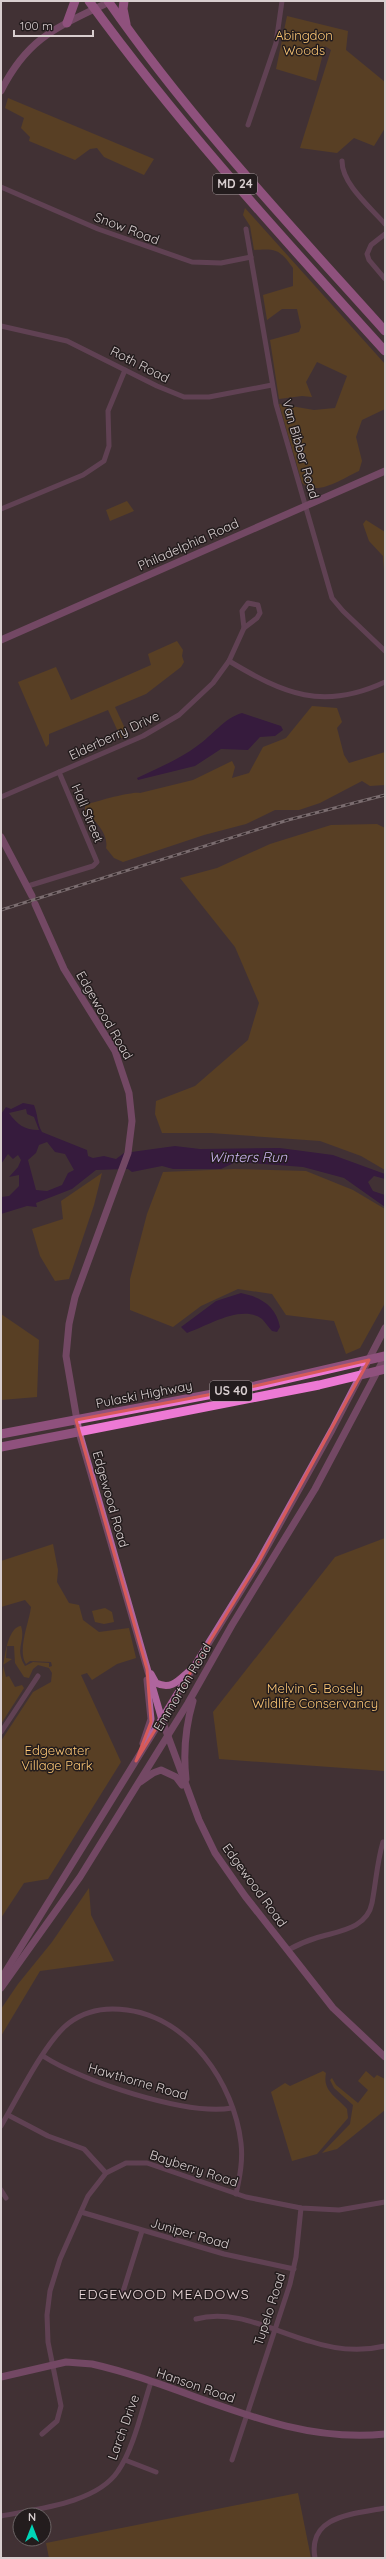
<svg xmlns="http://www.w3.org/2000/svg" width="386" height="2559" viewBox="0 0 386 2559" font-family="Quicksand,sans-serif">
<style>
.green{fill:#735011}
.water{fill:#280148;fill-rule:evenodd}
.lines{fill:none;stroke-linecap:round;stroke-linejoin:round}
.street{stroke:#855679;stroke-width:5}
.secondary{stroke:#af659e;stroke-width:7}
.highway{stroke:#ed79d4;stroke-width:9}
.rail-casing{stroke:#bfb4b5;stroke-width:3}
.rail{stroke:#231c1d;stroke-width:1.5;stroke-dasharray:4.5;stroke-linecap:butt}
.marked{fill:none;stroke:#d75a5a;stroke-width:3;stroke-linejoin:round}
.labels{text-anchor:middle;stroke-width:3;stroke-linejoin:round;paint-order:stroke}
.shield{fill:#231c1d;stroke:#a2999a;stroke-width:1}
.shield-label{font-size:12px;font-weight:bold;fill:#d8cecf}
.park-label{font-size:13px;fill:#fec875;stroke:#231c1d}
.street-label{font-size:13px;fill:#d8cecf;stroke:#231c1d}
.water-label{font-size:14px;font-style:italic;fill:#cdb5f3;stroke:#231c1d}
.neighbourhood-label{font-size:14px;letter-spacing:1px;fill:#ead7d9;stroke:#231c1d}
</style>
<rect width="100%" height="100%" fill="#413234"/>
<g class="green">
<polygon points="287,16 348,31 346,50 385,82 385,128 374,146 354,138 337,153 300,148 331,50 325,46 316,81 276,69"/>
<polygon points="8,98 154,159 144,175 104,157 97,148 90,149 75,160 29,141 30,137 21,128 24,118 5,108"/>
<path d="M245 208 385 364V409L362 420 356 437 362 461 359 471C343 478 318 497 302 483L279 404 314 410 335 408 347 376 317 362 306 382 312 397 302 396 279 399 270 340 299 332 301 327 297 309H282L267 320 263 295 293 286V268C280 250 277 248 254 250L250 226 243 215Z"/>
<polygon points="127,501 134,511 110,521 106,510"/>
<polygon points="366,520 385,532 385,584 383,556 369,541 363,524"/>
<polygon points="177,641 183,650 182,656 184,662 181,667 146,694 115,707 128,735 121,738 108,710 49,734 49,744 46,747 18,682 56,667 71,700 151,665 148,654"/>
<path d="M312 706 337 708 342 722 337 728 344 755 349 763 385 752V785L370 786 362 781 320 803 299 810H275L246 824 204 835 123 862 114 858 106 848C109 836 96 819 85 814V805C94 802 132 791 140 793L193 780 232 761 235 767 232 778 249 773 263 747 286 738Z"/>
<polygon points="377,824 385,828 385,1170 361,1156 320,1141 211,1133 162,1133 155,1114 156,1101 195,1086 248,1040 259,1003 235,947 180,878 217,868 270,844 331,825"/>
<polygon points="234,1169 306,1171 353,1190 385,1209 385,1303 360,1348 346,1354 334,1321 286,1315 272,1294 238,1289 201,1306 173,1327 130,1310 130,1279 147,1214 163,1172"/>
<polygon points="102,1173 94,1205 69,1279 55,1281 40,1256 32,1229 63,1219 61,1201"/>
<polygon points="1,1314 39,1340 37,1397 1,1400"/>
<polygon points="385,1538 385,1771 219,1759 213,1712 335,1557"/>
<path d="M53 1544 58 1570 57 1582 69 1603 79 1605 83 1620 99 1632 129 1628 136 1658 117 1664 92 1680 87 1673 81 1675 121 1762 48 1879 24 1883 1 1918V1741L33 1692 51 1682 52 1673 49 1668 38 1665 33 1669 29 1678 24 1677 15 1663 14 1646H7L6 1658 12 1659 3 1665 6 1677 9 1676 15 1687 22 1685 24 1688 1 1724C1 1703 0 1628 21 1626 26 1642 14 1648 25 1666L33 1662 49 1663V1667L52 1666 51 1662 30 1661 26 1664C17 1650 29 1623 31 1607L25 1600 1 1607V1561Z"/>
<polygon points="105,1608 112,1612 114,1622 104,1624 95,1622 92,1611"/>
<polygon points="89,1888 91,1915 114,1961 40,1971 1,2036 1,2009 18,1984 52,1942"/>
<path d="M323 2071 326 2073C322 2091 337 2097 347 2109L348 2118 317 2154 292 2161 271 2092 285 2083 290 2086Z"/>
<polygon points="366,2071 374,2078 377,2075 385,2079 385,2110 337,2149 322,2153 350,2124 353,2105 334,2088 330,2080 332,2078 336,2085 358,2103 368,2090 358,2081"/>
<polygon points="298,2493 311,2558 49,2558 46,2543"/>
</g>
<g class="water">
<path d="M242 713 281 726 283 730 275 736 260 737 248 750 221 749 195 766 138 780 137 778C158 768 178 760 197 746 212 736 224 718 242 713Z"/>
<path d="M23 1103 34 1105C38 1115 37 1123 42 1132L87 1150 88 1156 93 1158 104 1156 116 1159 124 1153 175 1146 200 1149 280 1148 333 1155 385 1174V1179L374 1176 368 1182 373 1191 385 1195V1207L344 1178 303 1167 236 1162 221 1169H173L162 1166 132 1172 128 1169 96 1170 72 1189 36 1203 37 1207 27 1206 1 1214V1197L9 1196 19 1186V1175L9 1177 18 1167 21 1160 18 1155 13 1159 8 1154 1 1164V1114L6 1107 11 1109ZM26 1109 27 1114 34 1117 39 1130C24 1130 17 1124 9 1113ZM47 1142 55 1152 65 1154 74 1170 68 1173 62 1185 47 1191 36 1190 28 1160 36 1153 39 1145Z"/>
<path d="M241 1293C261 1297 276 1306 280 1327L277 1332 272 1331C269 1328 265 1322 262 1319 241 1304 208 1326 187 1333L181 1327 216 1301Z"/>
</g>
<g class="lines">
<g class="street">
<polyline points="248,125 276,43 282,1"/>
<path d="M342 161C342 184 370 207 385 224"/>
<polyline points="1,187 98,229 192,262 221,263 251,257"/>
<polyline points="246,229 276,404 332,598 343,611 385,651"/>
<polyline points="385,234 371,245 367,254 369,260 385,279"/>
<polyline points="1,326 67,341 157,386 184,397 209,397 272,385"/>
<polyline points="1,509 83,475 104,461 109,446 108,411 125,370"/>
<polygon points="248,603 258,605 260,613 257,618 244,628 242,611"/>
<path d="M229 661C284 694 323 711 385 682"/>
<polyline points="1,797 143,736 179,715 213,683 229,661 244,628"/>
<polyline points="28,886 93,866 97,862 59,772"/>
<polyline points="1,1732 38,1676"/>
<path d="M288 1950C297 1945 306 1941 316 1938 338 1931 367 1929 372 1903 376 1882 377 1862 383 1842"/>
<path d="M43 2056C81 2081 187 2116 232 2108"/>
<polyline points="8,2115 48,2136 84,2149 106,2173"/>
<path d="M1 2126C17 2099 46 2040 69 2023 86 2010 106 2007 127 2010 189 2018 234 2083 241 2143 243 2160 240 2176 236 2194"/>
<polyline points="1,2190 6,2198"/>
<polyline points="81,2212 224,2254 294,2269"/>
<polyline points="122,2295 142,2231"/>
<path d="M196 2319C234 2308 273 2331 309 2341 333 2349 360 2352 385 2346"/>
<polyline points="42,2434 57,2421 61,2406 48,2342 47,2315 50,2291 60,2259 88,2196 106,2173 126,2163 147,2163 246,2197 301,2208 339,2210 385,2202"/>
<polyline points="125,2460 156,2472"/>
<polyline points="232,2460 290,2284 296,2257 301,2208"/>
<path d="M1 2516C37 2509 97 2503 118 2471 134 2448 142 2409 151 2382"/>
<path d="M315 2558C307 2515 355 2514 385 2508"/>
</g>
<g class="secondary">
<path d="M1 91C28 37 58 27 109 2"/>
<polyline points="1,640 385,471"/>
<polyline points="1,837 32,896"/>
<polyline points="35,904 64,969 115,1051 129,1093 132,1121 128,1153 75,1297 69,1324 66,1356 79,1432 162,1720 199,1820 215,1853 245,1896 333,2008 385,2057"/>
<path d="M151 1674 156 1683C171 1690 178 1681 188 1672"/>
<polyline points="143,1743 151,1719 147,1680"/>
<path d="M186 1779C183 1751 185 1728 193 1701"/>
<polyline points="140,1782 153,1773 161,1770 176,1777 182,1785"/>
<polyline points="1,1979 258,1563 332,1430 385,1328"/>
<polyline points="1,1988 80,1877 188,1703 232,1625 315,1489 385,1357"/>
<path d="M1 2377 66 2362 92 2364C190 2386 281 2445 385 2434"/>
</g>
<g class="highway">
<path d="M89 1C179 125 282 237 385 351"/>
<path d="M108 1C190 119 289 224 385 331"/>
<polyline points="124,1 123,9 126,24"/>
<polyline points="67,23 75,1"/>
<polyline points="1,1434 255,1386 385,1356"/>
<polyline points="1,1447 319,1385 385,1369"/>
</g>
<defs>
<polyline id="rail" points="1,910 288,820 385,795"/>
</defs>
<use href="#rail" class="rail-casing"/>
<use href="#rail" class="rail"/>
</g>
<path d="M0 0H386V2559H0ZM369 1360 258 1563 136 1761 151 1722 147 1669 76 1420 255 1386Z" fill="#413234" fill-opacity=".55" fill-rule="evenodd"/>
<path class="marked" d="M369 1360 258 1563 136 1761 151 1722 147 1669 76 1420 255 1386Z"/>
<g class="labels">
<g class="shield">
<rect x="213" y="174" width="44" height="20" rx="3"/>
<rect x="210" y="1381" width="42" height="20" rx="3"/>
</g>
<g class="shield-label">
<text x="235" y="188">MD 24</text>
<text x="231" y="1395">US 40</text>
</g>
<g class="park-label">
<text x="304" y="40">Abingdon<tspan x="304" dy="15">Woods</tspan></text>
<text x="315" y="1693">Melvin G. Bosely<tspan x="315" dy="15">Wildlife Conservancy</tspan></text>
<text x="57" y="1755">Edgewater<tspan x="57" dy="15">Village Park</tspan></text>
</g>
<g class="street-label">
<text transform="translate(127 228) rotate(21)" y="5">Snow Road</text>
<text transform="translate(140 364) rotate(27)" y="5">Roth Road</text>
<text transform="translate(301 449) rotate(74)" y="5">Van Bibber Road</text>
<text transform="translate(188 544) rotate(-24)" y="5">Philadelphia Road</text>
<text transform="translate(114 735) rotate(-25)" y="5">Elderberry Drive</text>
<text transform="translate(88 813) rotate(67)" y="5">Hall Street</text>
<text transform="translate(105 1015) rotate(60)" y="5">Edgewood Road</text>
<text transform="translate(144 1394) rotate(-11)" y="5">Pulaski Highway</text>
<text transform="translate(111 1499) rotate(74)" y="5">Edgewood Road</text>
<text transform="translate(182 1687) rotate(-59)" y="5">Emmorton Road</text>
<text transform="translate(255 1885) rotate(54)" y="5">Edgewood Road</text>
<text transform="translate(138 2081) rotate(16)" y="5">Hawthorne Road</text>
<text transform="translate(194 2168) rotate(18)" y="5">Bayberry Road</text>
<text transform="translate(190 2233) rotate(16)" y="5">Juniper Road</text>
<text transform="translate(269 2309) rotate(-72)" y="5">Tupelo Road</text>
<text transform="translate(196 2385) rotate(19)" y="5">Hanson Road</text>
<text transform="translate(123 2427) rotate(-70)" y="5">Larch Drive</text>
</g>
<g class="water-label">
<text x="248" y="1162">Winters Run</text>
</g>
<g class="neighbourhood-label">
<text x="164" y="2299">EDGEWOOD MEADOWS</text>
</g>
</g>
<rect width="386" height="2559" fill="none" stroke="#d8cecf" stroke-width="4"/>
<g transform="translate(32 2527)"><circle r="19" fill="#231c1d" stroke="#6b6364"/>
<path d="M0-3L7 15L0 10L-7 15Z" fill="#00d5b7"/>
<text y="-6" font-size="11" font-weight="bold" text-anchor="middle" fill="#d8cecf">N</text>
</g>
<path d="M14 30v6h79v-6" fill="none" stroke="#d8cecf" stroke-width="2"/>
<text x="20" y="30" font-size="12" fill="#d8cecf" stroke="#231c1d" stroke-width="3" paint-order="stroke">100 m</text>
</svg>
